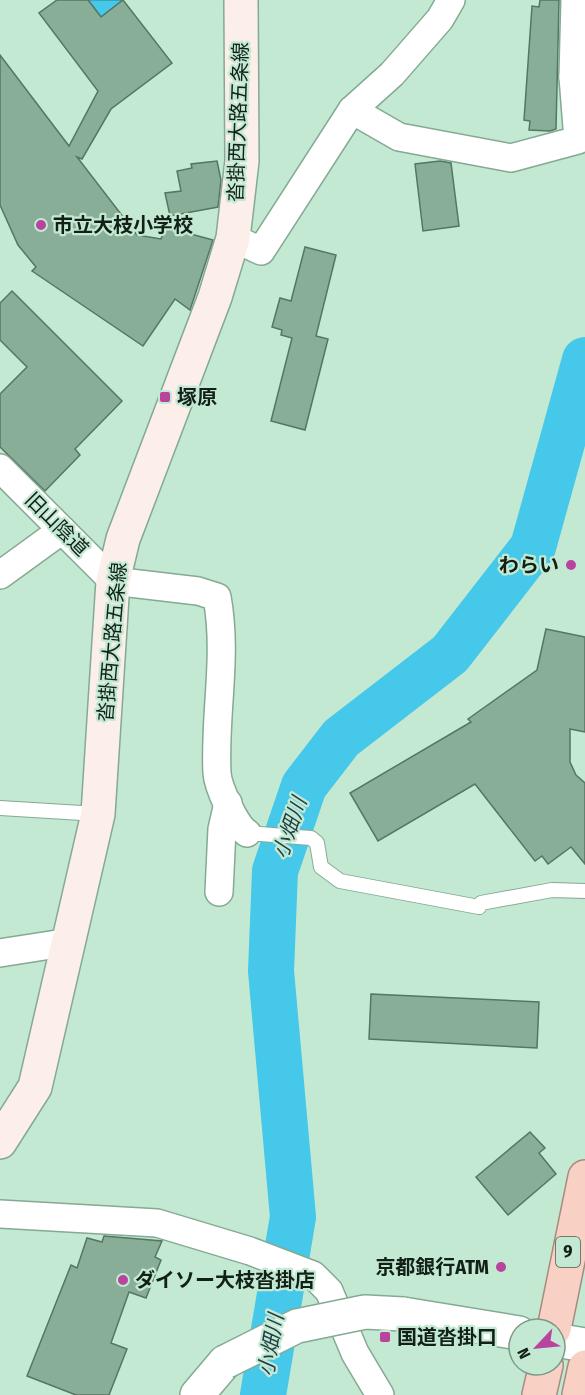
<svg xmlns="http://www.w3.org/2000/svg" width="585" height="1395" viewBox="0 0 585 1395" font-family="'Fira Sans Condensed','Noto Sans JP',sans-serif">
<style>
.water{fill:#45c8e9;stroke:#3696aa;stroke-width:1.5}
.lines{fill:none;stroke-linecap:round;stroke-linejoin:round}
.river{stroke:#45c8e9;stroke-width:46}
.building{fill:#89ae98;stroke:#547662;stroke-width:1.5}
.service-casing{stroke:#85a993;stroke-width:16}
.minor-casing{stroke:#85a993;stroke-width:30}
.tertiary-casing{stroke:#85a993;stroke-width:36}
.secondary-casing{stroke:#85a993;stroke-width:36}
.trunk-casing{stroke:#a68b7e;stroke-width:36}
.service{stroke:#fff;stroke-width:14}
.minor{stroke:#fff;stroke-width:27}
.tertiary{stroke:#fff;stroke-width:33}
.secondary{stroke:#fceee9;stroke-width:33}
.trunk{stroke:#f8d0c4;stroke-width:33}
.tertiary-bridge-casing{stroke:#85a993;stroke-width:36;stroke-linecap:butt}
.tertiary-bridge{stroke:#fff;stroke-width:33}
.poi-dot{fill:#b8449d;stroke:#c3e9d2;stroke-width:2}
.labels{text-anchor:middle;stroke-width:4.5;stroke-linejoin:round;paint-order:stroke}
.shield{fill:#c3e9d2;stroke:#475c50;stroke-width:1.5}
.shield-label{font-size:18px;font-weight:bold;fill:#122018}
.street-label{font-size:20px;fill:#122018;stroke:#c3e9d2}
.poi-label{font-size:20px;font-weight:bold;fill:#122018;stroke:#c3e9d2;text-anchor:start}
.water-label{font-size:21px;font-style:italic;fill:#233e46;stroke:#c3e9d2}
</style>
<rect width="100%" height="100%" fill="#c3e9d2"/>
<polygon class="water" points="88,0 123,0 101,17"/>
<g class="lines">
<polyline class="river" points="263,1395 293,1217 271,971 275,871 304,786 341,738 450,654 533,547 585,360"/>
</g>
<g class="building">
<polygon points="57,0 88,0 101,17 123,0 172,63 111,109 82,159 77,157 137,235 161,239 165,227 213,240 190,310 175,299 143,346 32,271 36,267 18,245 0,205 0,55 69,146 98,91 39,13"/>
<polygon points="540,0 559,0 556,129 550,131 529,130 530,121 524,120 532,6 539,7"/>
<polygon points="217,161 221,180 218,207 170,216 165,193 181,191 177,171 192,168 191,164"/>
<polygon points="440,161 451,163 459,226 423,231 415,164"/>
<polygon points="305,247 336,255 316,336 328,339 305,430 271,421 292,338 281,335 282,330 272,327 280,298 291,301"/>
<polygon points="12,291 122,401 75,449 80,455 45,491 0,447 0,394 27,367 0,340 0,303"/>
<polygon points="546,629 585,637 585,732 570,729 570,762 576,775 585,783 585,864 571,847 548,864 542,856 535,861 475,784 378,841 350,793 471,722 468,719 537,670"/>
<polygon points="371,994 539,1002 537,1048 369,1039"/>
<polygon points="530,1132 545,1148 539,1153 556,1174 508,1215 476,1177"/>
<polygon points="104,1236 162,1241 155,1257 161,1260 146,1298 129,1292 111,1343 127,1349 109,1395 76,1395 27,1376 71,1265 77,1268 87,1238 102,1242"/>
</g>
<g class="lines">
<defs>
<g id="service">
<polyline points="0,808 98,814"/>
<polyline points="247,833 311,838 317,843 321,867 340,881 479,907 481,903 552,890 585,891"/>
</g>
<g id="minor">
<polyline points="573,77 575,0"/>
<polyline points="352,110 399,137 511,158 578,140 573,77 585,71"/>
<polyline points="233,238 261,251 352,110 392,74 440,19 451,0"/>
<path d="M0 468 113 581 198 591 217 597C228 657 214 713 217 773 218 787 235 825 247 833"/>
<polyline points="0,575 62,530"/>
<polyline points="219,892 222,829 228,803"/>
<polyline points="0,953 70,942"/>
<polyline points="0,1214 157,1223 250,1251 313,1275 329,1291 355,1353 380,1395"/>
</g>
<g id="tertiary">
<polyline points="403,1314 519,1333"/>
<polyline points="555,1340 585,1345"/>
<polyline points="197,1395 225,1362"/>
</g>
<polyline id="secondary" points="0,1142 35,1087 98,814 113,581 123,539 215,297 233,238 242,161 241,0"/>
<g id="trunk">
<polyline points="554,1329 585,1177"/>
<polyline points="539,1395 546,1365"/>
<polyline points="579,1395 585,1367"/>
</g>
</defs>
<use href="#service" class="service-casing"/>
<use href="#minor" class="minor-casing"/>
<use href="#tertiary" class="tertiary-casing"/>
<use href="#secondary" class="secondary-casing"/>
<use href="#trunk" class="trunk-casing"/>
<use href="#service" class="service"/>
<use href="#minor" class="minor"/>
<use href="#tertiary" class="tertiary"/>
<use href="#secondary" class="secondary"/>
<use href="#trunk" class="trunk"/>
<defs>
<polyline id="tertiary-bridge" points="225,1362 297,1326 365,1312 403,1314"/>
</defs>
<use href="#tertiary-bridge" class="tertiary-bridge-casing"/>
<use href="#tertiary-bridge" class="tertiary-bridge"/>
</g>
<g class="poi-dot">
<circle cx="41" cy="225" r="6"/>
<rect x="159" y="391" width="12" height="12" rx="3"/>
<circle cx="571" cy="565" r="6"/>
<circle cx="501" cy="1267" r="6"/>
<circle cx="123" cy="1280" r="6"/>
<rect x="379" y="1331" width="12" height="12" rx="3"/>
</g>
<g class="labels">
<rect class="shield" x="556" y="1237" width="24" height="30" rx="4.5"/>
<g class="shield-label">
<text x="568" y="1258">9</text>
</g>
<g class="street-label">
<text transform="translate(238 122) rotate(-88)" y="7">沓掛西大路五条線</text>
<text transform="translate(57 524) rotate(45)" y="7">旧山陰道</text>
<text transform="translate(112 642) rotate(-85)" y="7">沓掛西大路五条線</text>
</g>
<g class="poi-label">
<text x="53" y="232">市立大枝小学校</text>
<text x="177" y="404">塚原</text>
<text x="559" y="572" text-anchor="end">わらい</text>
<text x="489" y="1274" text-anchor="end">京都銀行ATM</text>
<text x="135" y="1287">ダイソー大枝沓掛店</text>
<text x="397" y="1344">国道沓掛口</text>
</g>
<g class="water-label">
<text transform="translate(290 828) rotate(-71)" y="7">小畑川</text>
<text transform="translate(271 1345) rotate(-80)" y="7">小畑川</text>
</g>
</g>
<g transform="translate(537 1347) rotate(244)"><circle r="28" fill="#c3e9d2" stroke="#7c9988" stroke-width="1.5"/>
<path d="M0-4.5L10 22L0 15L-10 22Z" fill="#b8449d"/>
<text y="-9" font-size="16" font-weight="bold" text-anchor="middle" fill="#122018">N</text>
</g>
</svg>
